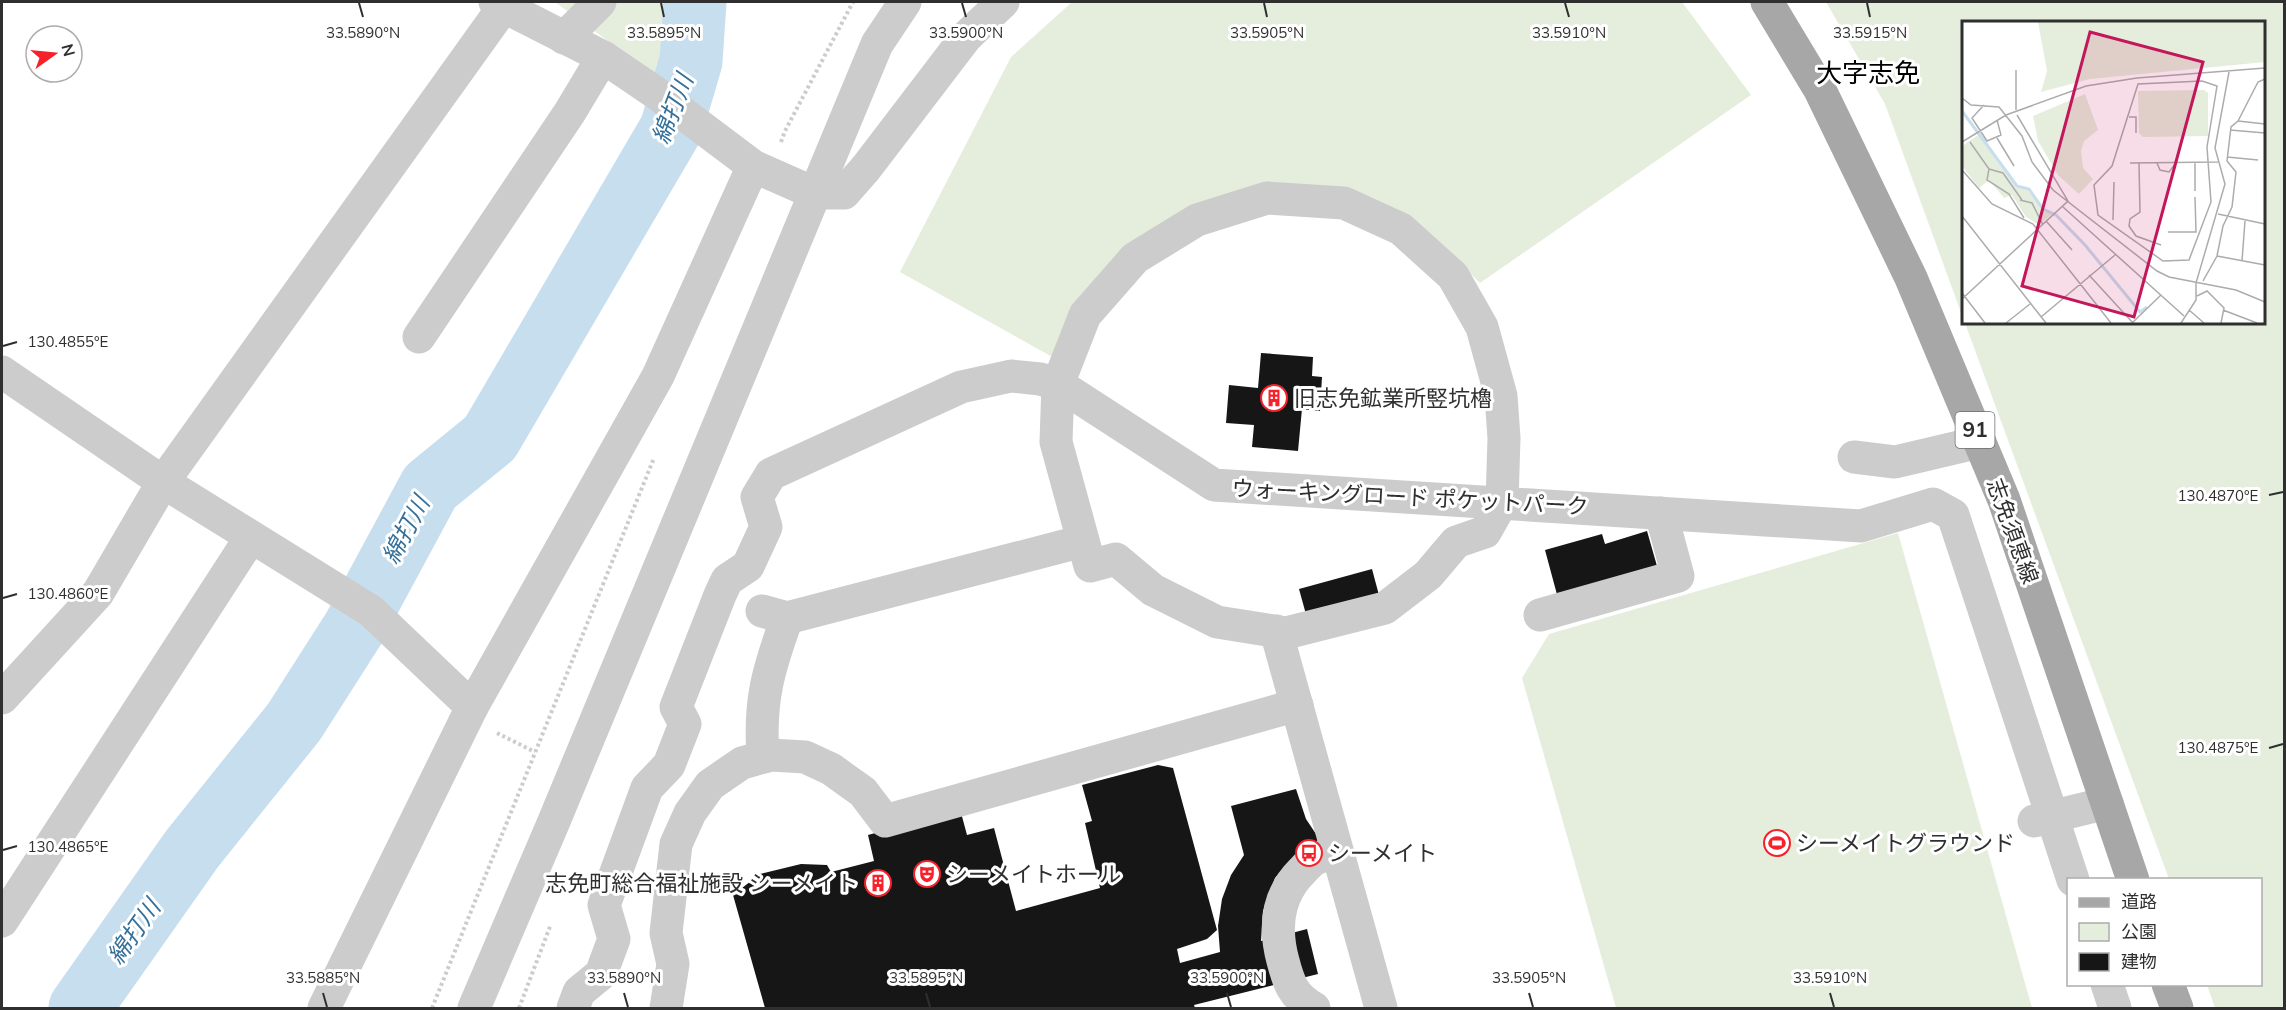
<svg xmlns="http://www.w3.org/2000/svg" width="2286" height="1010" viewBox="0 0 2286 1010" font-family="Mulish,'Noto Sans JP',sans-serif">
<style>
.green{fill:#e5eedc}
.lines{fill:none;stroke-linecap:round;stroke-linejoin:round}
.river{stroke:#c7deef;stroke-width:63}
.building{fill:#161616}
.path{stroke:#ccc;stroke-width:4;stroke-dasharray:3 3;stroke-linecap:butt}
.minor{stroke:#ccc;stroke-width:33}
.major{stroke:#a7a7a7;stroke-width:33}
.ticks{fill:none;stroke:#2f2f2f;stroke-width:2}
.labels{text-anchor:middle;stroke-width:6;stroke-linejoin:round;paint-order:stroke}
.shield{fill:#fff;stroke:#6d6d6d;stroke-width:1.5}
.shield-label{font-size:21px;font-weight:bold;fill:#2f2f2f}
.poi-label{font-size:22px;fill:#2f2f2f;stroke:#fff;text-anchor:start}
.street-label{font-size:22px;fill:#2f2f2f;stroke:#fff}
.water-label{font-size:24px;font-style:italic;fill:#35709a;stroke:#fff}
.quarter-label{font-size:26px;fill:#000;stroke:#fff}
.inset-river{fill:none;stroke:#c7deef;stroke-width:3}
.inset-road{fill:none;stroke:#acacac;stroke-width:1.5}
.view{fill:#c2185b;fill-opacity:0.15;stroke:#c2185b;stroke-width:3}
.inset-edge{fill:none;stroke:#2f2f2f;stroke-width:3}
.ticks-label{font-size:15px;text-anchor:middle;fill:#2f2f2f;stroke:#fff;stroke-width:6;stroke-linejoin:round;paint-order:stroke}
</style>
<rect width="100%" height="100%" fill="#fff"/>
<g class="green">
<polygon points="555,2 694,2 680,18 676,91"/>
<polygon points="1072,2 1682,2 1751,95 1480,283 1425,229 1359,197 1189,214 1056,359 900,272 1011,57"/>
<polygon points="1826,2 2284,2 2284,1008 2215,1008 2207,985 2260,984 2260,880 2169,879 1965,323 2264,322 2264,22 1964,22 1963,318 1885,104"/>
<polygon points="1898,533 2032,1008 1616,1008 1522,678 1549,634"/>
</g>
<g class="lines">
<polyline class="river" points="80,1008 192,849 294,722 354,628 430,487 490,438 671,129 691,61 695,2"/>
</g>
<g class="building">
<polygon points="1261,353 1313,357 1312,376 1322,377 1320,411 1302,409 1298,451 1252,447 1254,425 1226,423 1229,385 1258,388"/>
<polygon points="1647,531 1659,573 1559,602 1545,550 1602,534 1605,544"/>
<polygon points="1372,569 1380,599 1307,618 1299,589"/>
<polygon points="1158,765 1173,768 1217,930 1207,939 1177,949 1180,963 1220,952 1218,926 1222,899 1231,875 1244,855 1231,806 1296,789 1306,819 1320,840 1285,866 1275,878 1263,911 1261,941 1307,929 1318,974 1194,1005 1195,1008 765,1008 733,895 760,874 801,864 827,865 831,872 874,861 868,835 960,809 967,835 994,828 1016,911 1100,888 1085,823 1092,821 1082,785"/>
</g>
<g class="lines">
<g class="path">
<polyline points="781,142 785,131 853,2"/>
<polyline points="497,733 535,752"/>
<polyline points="432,1008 654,458"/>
<polyline points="519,1008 551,924"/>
</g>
<g class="minor">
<polyline points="495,2 603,57 656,93 753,166 814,193 844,193 866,168 966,37 1003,2"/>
<polyline points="564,38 600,2"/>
<polygon points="1267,198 1344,203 1401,229 1453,276 1482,327 1501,396 1504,438 1502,502 1485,532 1456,542 1428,575 1385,608 1286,633 1217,622 1153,590 1116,559 1090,566 1056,442 1058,384 1085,315 1135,258 1197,220"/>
<polyline points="419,337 570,112 603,57"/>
<polyline points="2,372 163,482 371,611 472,707"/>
<polyline points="1854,457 1895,462 1980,442"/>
<polyline points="762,611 787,618 1083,541"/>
<polyline points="1540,615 1678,576 1661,513"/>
<polyline points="1276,631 1381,1008"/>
<polyline points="2,698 98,593 163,482 507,2"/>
<path d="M763 757C759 701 768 670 787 618"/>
<polyline points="2034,821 2107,803"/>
<polyline points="2,921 251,537"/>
<polyline points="2107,984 2115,1008"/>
<polyline points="324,1008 472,707 658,376 753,166"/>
<polyline points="474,1008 552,826 877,44 905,2"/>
<polyline points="573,1008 579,992 601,974 614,939 604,905 647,788 669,765 685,724 676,707 720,595 727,580 748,566 766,527 757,497 771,474 961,387 1011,376 1040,379 1058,384 1214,485 1861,526 1933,504 1953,515 2073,880"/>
<polyline points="666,1008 673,964 666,933 676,844 690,813 710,785 742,763 771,755 805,757 831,769 863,792 885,821 1297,705"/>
<path d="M1314 1008C1293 996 1289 984 1283 961 1274 928 1277 896 1302 871 1306 867 1310 862 1315 859 1322 856 1330 854 1337 852"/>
</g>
<g class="major">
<polyline points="1767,2 1820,90 1911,278 2004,500 2133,880"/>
<polyline points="2168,984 2177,1008"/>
</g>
</g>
<path class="ticks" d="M359 3 363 17M661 3 664 17M962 3 966 17M1264 3 1267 17M1565 3 1569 17M1867 3 1870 17M3 346 17 342M2269 495 2283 492M3 598 17 594M2269 748 2283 744M3 850 17 846M323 993 327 1007M624 993 628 1007M926 993 930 1007M1227 993 1231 1007M1529 993 1533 1007M1830 993 1834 1007"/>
<defs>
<symbol id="building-ring" viewBox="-11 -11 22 22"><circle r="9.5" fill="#fff" stroke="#f5222c" stroke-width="1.5"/><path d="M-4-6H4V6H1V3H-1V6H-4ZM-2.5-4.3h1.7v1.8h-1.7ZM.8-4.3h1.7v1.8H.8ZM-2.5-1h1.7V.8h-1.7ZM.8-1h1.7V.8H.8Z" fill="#f5222c"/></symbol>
<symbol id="stadium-ring" viewBox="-11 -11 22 22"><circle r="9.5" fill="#fff" stroke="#f5222c" stroke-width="1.5"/><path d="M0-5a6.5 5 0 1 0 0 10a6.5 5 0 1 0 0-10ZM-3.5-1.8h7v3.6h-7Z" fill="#f5222c"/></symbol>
<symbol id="bus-ring" viewBox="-11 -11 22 22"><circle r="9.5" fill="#fff" stroke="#f5222c" stroke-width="1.5"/><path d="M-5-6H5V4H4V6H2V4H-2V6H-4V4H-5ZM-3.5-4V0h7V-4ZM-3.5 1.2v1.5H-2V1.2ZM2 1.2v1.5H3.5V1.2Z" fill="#f5222c"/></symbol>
<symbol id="theatre-ring" viewBox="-11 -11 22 22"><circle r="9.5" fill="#fff" stroke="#f5222c" stroke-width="1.5"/><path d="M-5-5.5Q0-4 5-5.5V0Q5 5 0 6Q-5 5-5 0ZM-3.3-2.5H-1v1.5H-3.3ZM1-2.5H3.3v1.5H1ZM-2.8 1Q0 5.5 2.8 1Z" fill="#f5222c"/></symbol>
</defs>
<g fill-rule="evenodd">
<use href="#building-ring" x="1259" y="383" width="30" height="30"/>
<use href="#stadium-ring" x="1762" y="828" width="30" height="30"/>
<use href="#bus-ring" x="1294" y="838" width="30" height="30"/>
<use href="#theatre-ring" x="912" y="859" width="30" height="30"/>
<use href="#building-ring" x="863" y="868" width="30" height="30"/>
</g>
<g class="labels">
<rect class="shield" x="1955.5" y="412" width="39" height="36" rx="4.5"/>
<g class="shield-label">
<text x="1975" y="437">91</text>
</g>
<g class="poi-label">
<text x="1294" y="406">旧志免鉱業所竪坑櫓</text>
<text x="1796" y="851">シーメイトグラウンド</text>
<text x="1328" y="861">シーメイト</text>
<text x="946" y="882">シーメイトホール</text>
<text x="858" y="891" text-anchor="end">志免町総合福祉施設 シーメイト</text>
</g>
<g class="street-label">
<text transform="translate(1410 497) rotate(3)" y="8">ウォーキングロード ポケットパーク</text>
<text transform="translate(2013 531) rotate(70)" y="8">志免須恵線</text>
</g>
<g class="water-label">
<text transform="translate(673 109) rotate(-69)" y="8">綿打川</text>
<text transform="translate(406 530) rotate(-62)" y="8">綿打川</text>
<text transform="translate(134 932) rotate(-55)" y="8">綿打川</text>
</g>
<g class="quarter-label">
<text x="1868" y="82">大字志免</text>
</g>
</g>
<g transform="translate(1962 21)">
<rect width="303" height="303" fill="#fff"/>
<path d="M76 1H303V41L128 58 79 71 85 50ZM242 69 246 72V115L181 116 177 112 176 70ZM123 73 136 109 122 120 119 130 121 147 131 158 117 173 96 154 76 120 71 95ZM19 112 55 166 67 168 82 190 90 193 77 204 64 196 50 174 42 177 27 159 17 167 0 145V125Z" fill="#e5eedc"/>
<path class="inset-river" d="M0 90 55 165 67 168 81 188 94 194 123 224 178 291 185 286"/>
<path class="inset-road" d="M240 60 255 65 245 126 249 181 227 239 201 240 136 194 132 164 150 145 176 63ZM0 77 9 84 37 86 60 115 70 141 91 169 195 250 207 256 274 269 303 281M22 84 10 97 25 120 39 114 35 99M54 89V49M167 96H174V112M276 100 303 103M268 109 303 112M35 117 52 145M0 121 44 94 124 65 175 57 303 47M8 121 27 148 25 159 47 173 62 197M265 136 296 139M233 141V170M168 142 256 141M177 142 178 191 168 198 167 205 174 215 199 224M195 142 198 149 207 151 214 142M27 148 41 152 60 179M0 149 30 183 71 203 149 302M58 179 70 182 81 204M101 186 222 295M256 193 303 203M0 195 84 302M151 199 152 161M84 200 110 229M206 211H234L233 176M255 235 303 244M280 240 283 200M127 254 171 302M241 260 255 235 261 205 270 186 274 151 265 140 269 106 276 100 296 61 303 58M0 272 23 302M235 275 245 270 262 287 259 302M0 278 106 180 55 94M227 289 242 302M261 289 295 302M79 296 153 234M44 302 68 283M170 302 199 274M219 302 234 279V262L263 163 253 127 267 51"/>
<path class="view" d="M128 11 241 41 172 296 60 265Z"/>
<rect width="303" height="303" class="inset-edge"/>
</g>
<g class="ticks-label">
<text x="363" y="38">33.5890°N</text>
<text x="664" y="38">33.5895°N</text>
<text x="966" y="38">33.5900°N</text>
<text x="1267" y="38">33.5905°N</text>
<text x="1569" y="38">33.5910°N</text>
<text x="1870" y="38">33.5915°N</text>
<text x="68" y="347">130.4855°E</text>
<text x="2218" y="501">130.4870°E</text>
<text x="68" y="599">130.4860°E</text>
<text x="2218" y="753">130.4875°E</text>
<text x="68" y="852">130.4865°E</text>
<text x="323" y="983">33.5885°N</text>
<text x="624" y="983">33.5890°N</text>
<text x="926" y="983">33.5895°N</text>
<text x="1227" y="983">33.5900°N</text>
<text x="1529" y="983">33.5905°N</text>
<text x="1830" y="983">33.5910°N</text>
</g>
<rect width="2286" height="1010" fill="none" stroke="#2f2f2f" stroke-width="6"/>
<rect x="2067" y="878" width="195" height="108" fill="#ffffff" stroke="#acacac" stroke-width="1.5"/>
<rect x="2079" y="898" width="30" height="9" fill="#a7a7a7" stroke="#acacac" stroke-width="1.5"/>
<text x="2121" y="908" font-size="18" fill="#2f2f2f">道路</text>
<rect x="2079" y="923" width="30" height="18" fill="#e5eedc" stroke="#acacac" stroke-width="1.5"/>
<text x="2121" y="938" font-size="18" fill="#2f2f2f">公園</text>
<rect x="2079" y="953" width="30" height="18" fill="#161616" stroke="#acacac" stroke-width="1.5"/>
<text x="2121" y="968" font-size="18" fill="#2f2f2f">建物</text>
<g transform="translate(54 54) rotate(75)"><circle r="28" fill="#ffffff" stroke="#acacac" stroke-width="1.5"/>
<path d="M0-4.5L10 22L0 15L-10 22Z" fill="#f5222c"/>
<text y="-9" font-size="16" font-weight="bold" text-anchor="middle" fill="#2f2f2f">N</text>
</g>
</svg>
